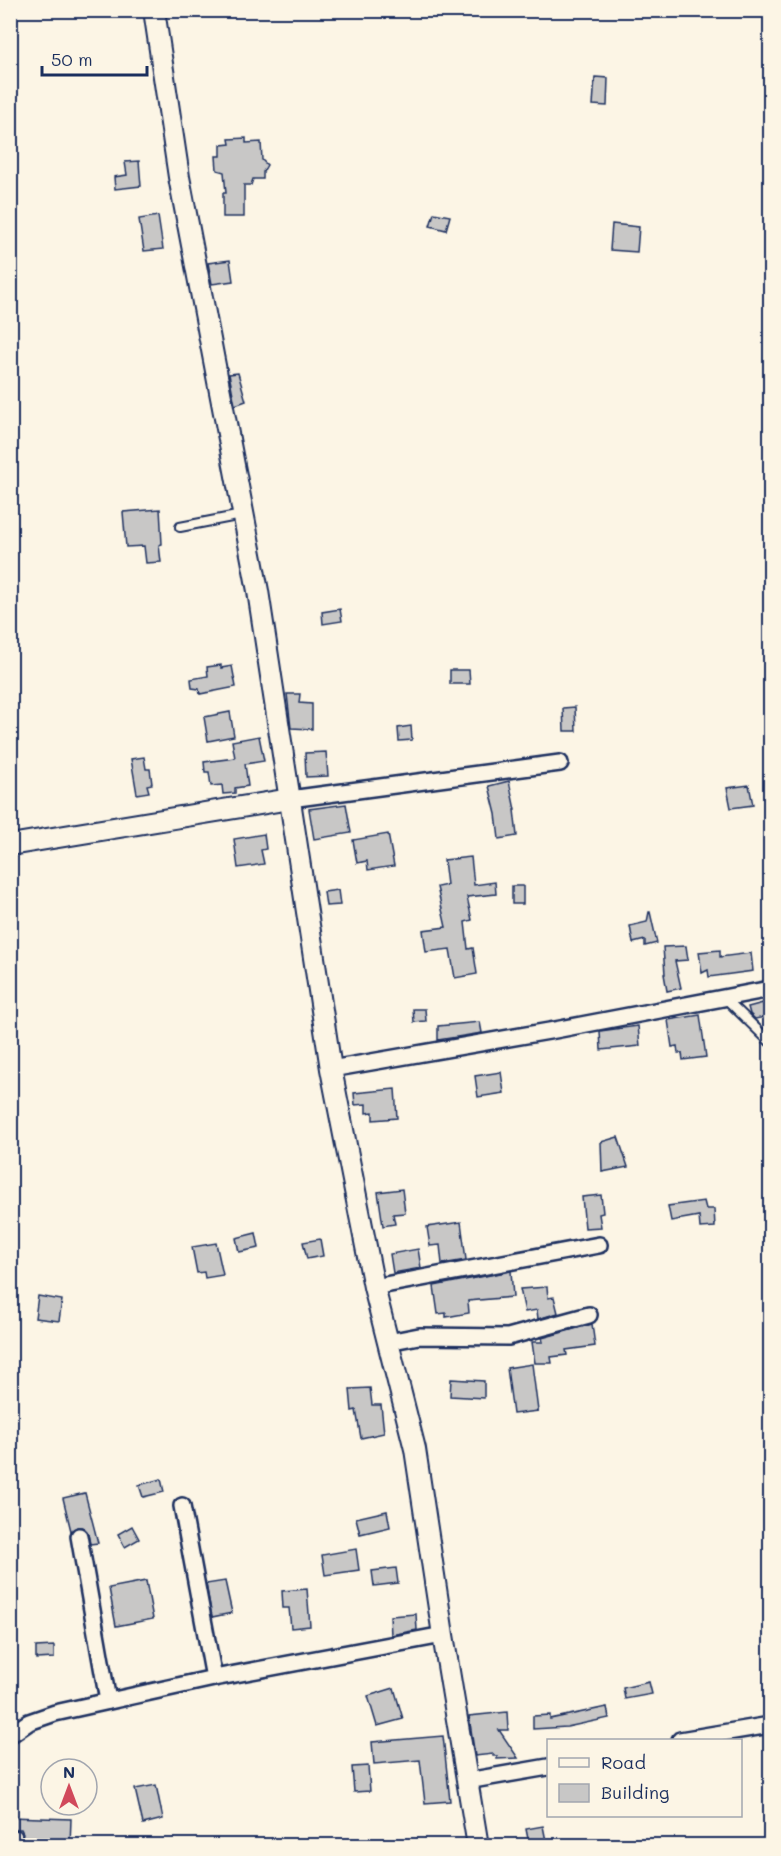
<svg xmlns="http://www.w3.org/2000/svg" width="781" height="1856" viewBox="0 0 781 1856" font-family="Mali,sans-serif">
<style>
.building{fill:#c8c7c6;stroke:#1b2f5e;stroke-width:1.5}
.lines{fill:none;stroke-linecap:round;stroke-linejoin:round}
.service-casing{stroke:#1b2f5e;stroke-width:12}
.minor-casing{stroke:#1b2f5e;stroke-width:20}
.tertiary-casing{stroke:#1b2f5e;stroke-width:24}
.service{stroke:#fcf5e5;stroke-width:8}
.minor{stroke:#fcf5e5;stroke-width:15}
.tertiary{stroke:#fcf5e5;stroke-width:20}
</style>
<rect width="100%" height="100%" fill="#fcf5e5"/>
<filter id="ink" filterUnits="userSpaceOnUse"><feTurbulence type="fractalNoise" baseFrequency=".0167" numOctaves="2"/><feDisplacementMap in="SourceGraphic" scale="12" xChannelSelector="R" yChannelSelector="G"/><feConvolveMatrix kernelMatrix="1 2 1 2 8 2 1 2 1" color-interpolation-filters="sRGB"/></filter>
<g filter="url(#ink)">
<g class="building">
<polygon points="595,77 608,78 607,106 593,105"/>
<polygon points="246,138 246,143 261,142 262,160 267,165 263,172 263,179 253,179 251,185 244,185 244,217 223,217 223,193 226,193 224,172 217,170 216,156 221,156 221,145 230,144 229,139"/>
<polygon points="139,161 141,186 115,189 114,177 127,175 125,162"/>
<polygon points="434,213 450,216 446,230 430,226"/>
<polygon points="158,216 163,249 144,251 139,219"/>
<polygon points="612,224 639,227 637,252 610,250"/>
<polygon points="230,260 233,281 212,284 208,263"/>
<polygon points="238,373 246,401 235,405 229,374"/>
<polygon points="160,509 162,544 159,545 161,562 146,563 144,546 126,547 123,512"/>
<polygon points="340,609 342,621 323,624 322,612"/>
<polygon points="221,665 221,668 232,666 236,687 200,694 199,689 192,688 191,679 208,676 207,667"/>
<polygon points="450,670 469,670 470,684 450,684"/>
<polygon points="287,694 300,694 299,703 312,704 312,729 291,728"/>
<polygon points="575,707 576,731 564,731 563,708"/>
<polygon points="230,712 234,736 208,741 204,717"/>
<polygon points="411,726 412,740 399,741 398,728"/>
<polygon points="259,736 264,761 245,764 248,786 235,788 235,793 223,794 222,785 211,786 209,772 205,772 204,762 235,758 232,741"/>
<polygon points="326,752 328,776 306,777 305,753"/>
<polygon points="144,757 146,769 150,769 152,784 147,785 149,792 137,794 131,759"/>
<polygon points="509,781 515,810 514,810 517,836 499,839 496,814 489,786"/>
<polygon points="749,785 753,805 731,808 727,788"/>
<polygon points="346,804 351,833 314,839 309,809"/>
<polygon points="264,834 266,849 261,850 264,864 238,868 234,839"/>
<polygon points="388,834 394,866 368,870 367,861 357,863 353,840"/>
<polygon points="471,857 474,885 495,882 496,894 467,897 472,920 465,922 468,949 473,948 477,974 455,978 450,949 426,952 423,930 446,927 437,887 447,885 444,860"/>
<rect x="512" y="886" width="11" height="18"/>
<polygon points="338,890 340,905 326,906 324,892"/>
<polygon points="649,912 650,912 657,943 645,946 645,940 633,943 630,926 647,922"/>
<polygon points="686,946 688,960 675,961 681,988 667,991 664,974 665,974 663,947"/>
<polygon points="720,950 720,957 751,953 753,971 709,977 708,970 702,973 699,952"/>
<polygon points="763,1003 766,1017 755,1019 750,1014 748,1007"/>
<polygon points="413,1009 425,1009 426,1021 414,1022"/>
<polygon points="700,1015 706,1057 683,1060 682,1053 678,1053 677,1046 672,1047 668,1020"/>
<polygon points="480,1022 482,1033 438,1040 438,1026"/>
<polygon points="638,1026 640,1046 601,1050 600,1031"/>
<polygon points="501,1072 504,1093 478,1097 475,1076"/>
<polygon points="395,1089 397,1118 373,1120 373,1112 366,1113 366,1104 355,1105 354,1093"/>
<polygon points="618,1137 628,1167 602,1172 601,1142"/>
<polygon points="402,1189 405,1213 393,1214 395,1224 383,1226 378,1192"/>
<polygon points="601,1195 603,1213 599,1214 601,1227 585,1228 582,1197"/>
<polygon points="704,1201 706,1209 714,1209 715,1227 700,1228 699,1216 671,1221 668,1206"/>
<polygon points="461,1222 466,1260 442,1264 440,1245 430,1246 427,1227"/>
<polygon points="256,1233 259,1248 239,1252 236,1238"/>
<polygon points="320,1239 323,1256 307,1259 303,1242"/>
<polygon points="216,1243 223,1275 205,1278 204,1272 197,1273 192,1247"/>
<polygon points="418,1249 421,1268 393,1273 390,1254"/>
<polygon points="511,1271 513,1297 468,1301 469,1313 446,1317 446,1313 438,1314 434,1286"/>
<polygon points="547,1287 548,1298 554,1297 558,1313 538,1319 537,1310 525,1312 520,1289"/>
<polygon points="38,1296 62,1300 59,1321 35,1318"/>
<polygon points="592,1324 595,1346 566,1350 567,1355 551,1357 552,1363 535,1363 532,1342 543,1342 542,1338"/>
<polygon points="532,1364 538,1411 513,1414 507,1368"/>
<polygon points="451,1379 484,1381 484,1398 450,1396"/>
<polygon points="370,1388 372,1405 381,1405 384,1433 361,1438 356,1410 352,1411 350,1389"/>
<polygon points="161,1479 164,1492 143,1497 139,1485"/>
<polygon points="85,1493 98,1543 90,1544 88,1534 83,1527 77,1527 71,1531 63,1498"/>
<polygon points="387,1511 390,1527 360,1534 356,1518"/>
<polygon points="132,1526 139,1539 125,1547 118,1534"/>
<polygon points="356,1549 359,1570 325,1575 322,1555"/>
<polygon points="396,1568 398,1583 374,1586 372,1571"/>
<polygon points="146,1581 153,1619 116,1626 109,1588"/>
<polygon points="225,1581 232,1613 212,1617 206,1584"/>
<polygon points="307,1589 310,1626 291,1628 289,1608 283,1608 282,1591"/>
<polygon points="416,1614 417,1630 391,1635 390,1616"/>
<polygon points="54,1646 54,1658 36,1659 36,1647"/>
<polygon points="649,1682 652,1694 625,1699 623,1688"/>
<polygon points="394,1688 403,1719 377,1726 368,1696"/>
<polygon points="607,1707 609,1718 567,1727 533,1729 533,1716 550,1715 550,1719"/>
<polygon points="507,1712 508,1730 499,1730 518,1758 497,1759 497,1756 493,1756 493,1754 475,1756 469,1716"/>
<polygon points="443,1736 450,1801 425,1803 420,1760 374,1764 372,1742"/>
<polygon points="368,1766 370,1791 354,1792 352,1767"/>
<polygon points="156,1785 163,1819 143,1824 135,1789"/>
<polygon points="10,1817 71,1819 70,1845 21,1845 23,1833 21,1829 10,1829"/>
<polygon points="543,1826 546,1841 529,1844 526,1829"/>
</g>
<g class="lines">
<defs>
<g id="service">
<polyline points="180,527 242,515"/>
<polyline points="725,998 770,1042"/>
<polyline points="10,1837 17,1835"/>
</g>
<g id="minor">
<polyline points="290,799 560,763"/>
<polyline points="331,1069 555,1030 770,989"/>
<polyline points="374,1287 599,1245"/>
<polyline points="388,1342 419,1336 508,1337 589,1315"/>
<polyline points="182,1506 214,1678"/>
<polyline points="79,1536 108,1701"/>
<polyline points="10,1735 29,1722 55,1713 214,1678 443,1635"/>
<polyline points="680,1740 770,1725"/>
<polyline points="467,1781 548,1767"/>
</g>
<g id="tertiary">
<polyline points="154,10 179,177 258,591 331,1069 374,1287 415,1449 443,1635 478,1846"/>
<polyline points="10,845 290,799"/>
</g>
</defs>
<use href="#service" class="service-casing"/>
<use href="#minor" class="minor-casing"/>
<use href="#tertiary" class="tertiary-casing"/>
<use href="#service" class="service"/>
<use href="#minor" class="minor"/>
<use href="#tertiary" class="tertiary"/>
</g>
</g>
<rect width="781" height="1856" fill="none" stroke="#fcf5e5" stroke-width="36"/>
<rect x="18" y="18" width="745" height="1820" fill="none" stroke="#1b2f5e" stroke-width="2" filter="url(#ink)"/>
<rect x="547" y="1739" width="195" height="78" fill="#fcf5e5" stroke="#a2a6af" stroke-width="1.5"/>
<rect x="559" y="1758" width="30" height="9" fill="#fcf5e5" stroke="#a2a6af" stroke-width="1.5"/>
<text x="601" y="1769" font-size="18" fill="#1b2f5e">Road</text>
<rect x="559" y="1784" width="30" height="18" fill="#c8c7c6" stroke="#a2a6af" stroke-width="1.5"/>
<text x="601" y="1799" font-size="18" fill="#1b2f5e">Building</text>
<g transform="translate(69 1787)"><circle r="28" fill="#fcf5e5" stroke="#a2a6af" stroke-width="1.5"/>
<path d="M0-4.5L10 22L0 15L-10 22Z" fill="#d1495b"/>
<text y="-9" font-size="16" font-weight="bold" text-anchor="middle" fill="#1b2f5e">N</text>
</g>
<path d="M42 66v9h105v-9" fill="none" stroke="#1b2f5e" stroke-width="3"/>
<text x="51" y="66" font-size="18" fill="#1b2f5e" stroke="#fcf5e5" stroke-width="4.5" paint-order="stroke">50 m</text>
</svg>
